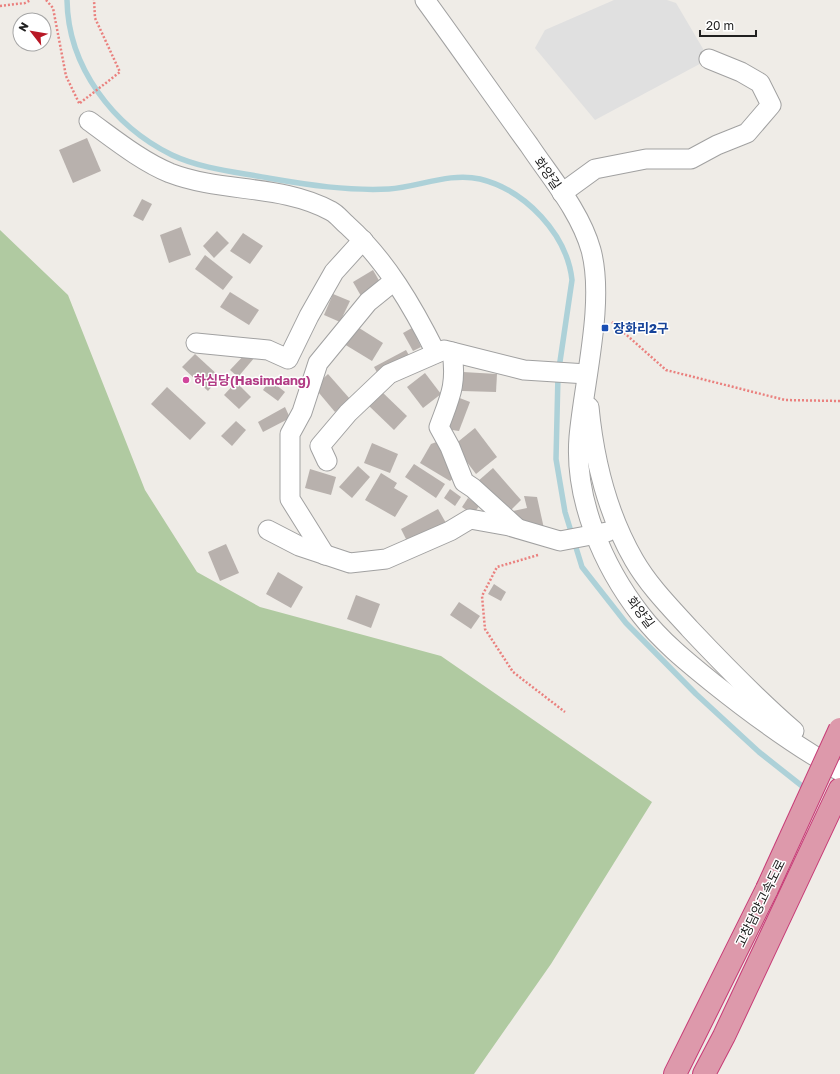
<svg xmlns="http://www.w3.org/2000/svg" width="840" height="1074" viewBox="0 0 840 1074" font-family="'Golos Text','Noto Sans KR',sans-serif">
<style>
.forest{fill:#b0caa1}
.parking{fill:#e0e0e0}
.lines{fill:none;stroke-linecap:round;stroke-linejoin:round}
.stream{stroke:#add1d8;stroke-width:5.5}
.building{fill:#b8b1ad}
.minor-casing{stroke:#a1a1a1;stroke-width:21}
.highway-casing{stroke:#c73b76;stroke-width:24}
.path{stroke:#ea807e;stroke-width:2.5;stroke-dasharray:2 2;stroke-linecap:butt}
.minor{stroke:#fff;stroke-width:19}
.highway{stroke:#dd99ab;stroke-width:22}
.highway-bridge-casing{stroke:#c73b76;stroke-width:24;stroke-linecap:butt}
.highway-bridge{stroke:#dd99ab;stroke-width:22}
.transit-dot{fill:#1a4fb4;stroke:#fff;stroke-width:1.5}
.hotel-dot{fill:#d1479c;stroke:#fff;stroke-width:1.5}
.labels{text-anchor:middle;stroke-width:3;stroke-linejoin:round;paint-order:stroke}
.street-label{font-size:13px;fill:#202020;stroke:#fff}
.transit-label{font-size:13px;font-weight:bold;fill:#164399;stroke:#fff;text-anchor:start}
.hotel-label{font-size:13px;font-weight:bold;fill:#b23c85;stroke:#fff;text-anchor:start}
</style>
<rect width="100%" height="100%" fill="#efece7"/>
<polygon class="forest" points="0,230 68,295 145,490 197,572 260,607 441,656 652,802 551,964 474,1074 0,1074"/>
<polygon class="parking" points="614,0 667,0 676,3 709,59 595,120 535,48 545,30"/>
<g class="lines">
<path class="stream" d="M67 0C68 67 113 126 172 155 202 169 236 172 268 178 308 185 348 191 389 189 418 187 450 172 480 179 525 190 567 234 572 280L558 375 556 459 565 512 582 567 626 623 696 694 759 752 807 790"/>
</g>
<g class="building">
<polygon points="87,138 101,171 73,183 59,150"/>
<polygon points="142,199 152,204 143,221 133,216"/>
<polygon points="181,227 191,255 169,263 160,235"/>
<polygon points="217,231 229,243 214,258 203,246"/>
<polygon points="243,233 263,246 250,264 230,251"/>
<polygon points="205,255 233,277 223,290 195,269"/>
<polygon points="373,270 381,284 361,296 353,282"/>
<polygon points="230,292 259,310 249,325 220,307"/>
<polygon points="333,294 350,301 340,322 324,315"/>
<polygon points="356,326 383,343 372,361 344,344"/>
<polygon points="412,328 421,347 413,351 403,333"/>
<polygon points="406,350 411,359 379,376 374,367"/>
<polygon points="248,351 255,357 238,377 230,370"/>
<polygon points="195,354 220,377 208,391 182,367"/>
<polygon points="463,372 497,374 496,392 462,391"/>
<polygon points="425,373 441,394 423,408 407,387"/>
<polygon points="328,374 350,399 335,412 314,387"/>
<polygon points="270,380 285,392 278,401 263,390"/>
<polygon points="236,382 251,397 239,409 224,395"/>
<polygon points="167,387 206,423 190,440 151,404"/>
<polygon points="381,391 407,416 394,430 368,405"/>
<polygon points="457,397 470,402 459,431 445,429"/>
<polygon points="285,407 290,418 263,432 258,422"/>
<polygon points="236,421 246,430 232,446 221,436"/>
<polygon points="475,428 497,457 476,474 454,445"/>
<polygon points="442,440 456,476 450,481 420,463 431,444"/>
<polygon points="372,443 398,454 390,473 364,463"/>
<polygon points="414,464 445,484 436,498 405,477"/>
<polygon points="358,466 370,477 352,498 339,487"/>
<polygon points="493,468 521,500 506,515 477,482"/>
<polygon points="310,469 336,477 331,495 305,488"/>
<polygon points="381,473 397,483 394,488 408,496 395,517 365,500"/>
<polygon points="450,489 461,497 455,506 444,498"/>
<polygon points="524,496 537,497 545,533 521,526 513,511 527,508"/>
<polygon points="468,498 479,506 473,515 462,507"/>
<polygon points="438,509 446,523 408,543 401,529"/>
<polygon points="226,544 239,573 220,581 208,552"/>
<polygon points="278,572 303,587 291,608 266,594"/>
<polygon points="494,584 506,592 501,601 488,594"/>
<polygon points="356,595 380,604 371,628 347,619"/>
<polygon points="459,602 480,616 471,629 450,615"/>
</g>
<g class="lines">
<defs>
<g id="minor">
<path d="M425 0C460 48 494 97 529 145 551 178 580 211 591 250 605 302 584 381 579 437 574 499 603 566 641 615 661 641 687 662 713 683 753 715 795 746 840 771"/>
<path d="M89 121C114 139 141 161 170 173 222 193 282 184 331 211 337 214 342 221 347 225 386 260 413 307 436 353"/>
<polyline points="562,193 595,169 646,159 691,159 717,145 747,133 771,105 760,83 741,72 709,59"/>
<polyline points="196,343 268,350 288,359 309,316 334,272 363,240"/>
<path d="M452 352C457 385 450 397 439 427L450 447 464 482 473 488 517 528"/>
<path d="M589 407C594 459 608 515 634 560 649 586 670 607 690 629 723 664 757 699 794 731"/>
<polyline points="327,461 320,446 348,413 389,374 444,350 524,370 587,374"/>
<polyline points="268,530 299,546 350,563 386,559 450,531 470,519 509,526 560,541 607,532"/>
<polyline points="325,555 290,499 290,434 302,412 318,363 368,302 394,281"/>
</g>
<g id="highway">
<polyline points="675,1074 767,889"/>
<polyline points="704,1074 724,1036 840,789"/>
</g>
</defs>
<use href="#minor" class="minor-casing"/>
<use href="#highway" class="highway-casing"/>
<g class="path">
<polyline points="46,0 53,8 66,76 80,105"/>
<polyline points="0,6 25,3 31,0"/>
<polyline points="80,103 120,72 95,18 94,0"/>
<polyline points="612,322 666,370 785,400 840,401"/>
<polyline points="538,555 497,567 482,596 485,629 513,672 565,712"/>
</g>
<use href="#minor" class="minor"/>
<use href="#highway" class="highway"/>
<defs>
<polyline id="highway-bridge" points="767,889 840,729"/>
</defs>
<use href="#highway-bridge" class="highway-bridge-casing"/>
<use href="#highway-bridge" class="highway-bridge"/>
</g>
<rect class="transit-dot" x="601" y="324" width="8" height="8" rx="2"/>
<circle class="hotel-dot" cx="186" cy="380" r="4"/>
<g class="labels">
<g class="street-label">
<text transform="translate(548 173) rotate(55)" y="5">화양길</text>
<text transform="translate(641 612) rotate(53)" y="5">화양길</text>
<text transform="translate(760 903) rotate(-64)" y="5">고창담양고속도로</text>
</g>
<g class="transit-label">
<text x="613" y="333">장화리2구</text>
</g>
<g class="hotel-label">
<text x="194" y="385">하심당(Hasimdang)</text>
</g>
</g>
<g transform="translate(32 32) rotate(301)"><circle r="19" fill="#ffffff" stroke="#a6a6a6"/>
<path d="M0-3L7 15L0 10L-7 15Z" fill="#b81825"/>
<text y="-6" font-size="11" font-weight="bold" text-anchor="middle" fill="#202020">N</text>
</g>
<path d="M700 30v6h56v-6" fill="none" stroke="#202020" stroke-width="2"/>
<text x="706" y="30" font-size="12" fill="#202020" stroke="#ffffff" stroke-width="3" paint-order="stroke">20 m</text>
</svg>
